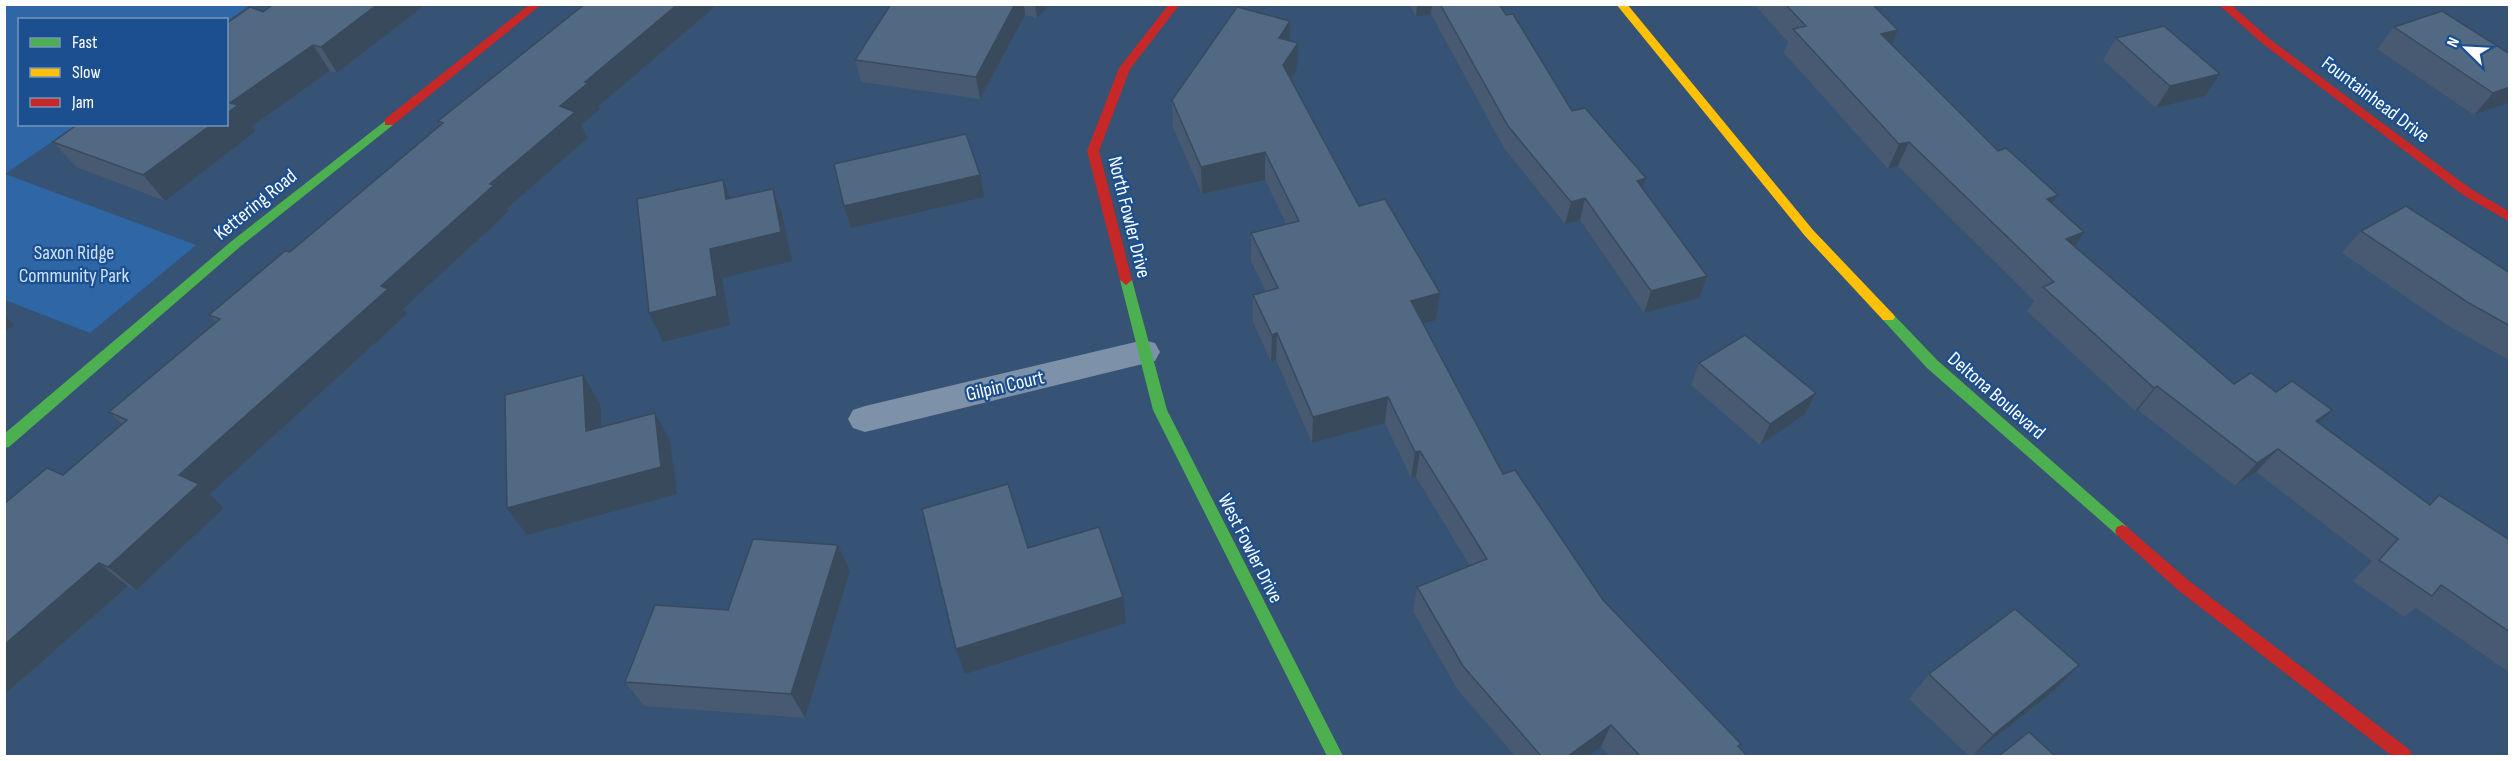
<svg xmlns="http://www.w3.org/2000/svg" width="2514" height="761" viewBox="0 0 2514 761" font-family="'Sofia Sans Condensed',sans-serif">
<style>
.green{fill:#2f66a5}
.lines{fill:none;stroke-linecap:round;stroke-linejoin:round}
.street{fill:#7d92a8;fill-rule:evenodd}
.fast{fill:#4caf50;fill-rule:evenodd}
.slow{fill:#ffc107;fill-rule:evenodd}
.jam{fill:#c62828;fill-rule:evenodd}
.wall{fill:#475a72}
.shaded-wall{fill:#394a5c}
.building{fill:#526984;stroke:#394a5c;stroke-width:1.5}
.labels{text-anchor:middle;stroke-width:4.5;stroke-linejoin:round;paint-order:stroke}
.street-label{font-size:20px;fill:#fff;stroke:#1b4f8f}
.park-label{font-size:20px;fill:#cfe3fa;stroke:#1b4f8f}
</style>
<rect width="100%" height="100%" fill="#365274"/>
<polygon class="green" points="4,5 250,5 227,21 20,20 20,124 76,125 5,174 196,245 90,333 5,300"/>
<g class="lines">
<polygon class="street" points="1144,340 1155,343 1160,352 1155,361 865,432 853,428 848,419 853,410 865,406"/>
<g class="fast">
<polygon points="389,118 393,119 393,125 241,246 9,447 4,448 4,434 233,240"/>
<polygon points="1126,275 1132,280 1167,410 1343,756 1327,756 1153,410 1120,280"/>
<polygon points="1888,312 1893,314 1937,360 2127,527 2129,531 2127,535 2122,537 2117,535 1927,368 1883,320 1881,317"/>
</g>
<polygon class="slow" points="1616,4 1627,4 1813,230 1893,314 1895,317 1893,320 1883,320 1805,236"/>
<g class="jam">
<polygon points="530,4 542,4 393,125 385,125 385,119"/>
<polygon points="1169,4 1180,4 1130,69 1099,151 1132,280 1126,285 1120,280 1087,151 1119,68"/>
<polygon points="2218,4 2230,4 2271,40 2471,189 2510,212 2510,222 2463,195 2263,44"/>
<polygon points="2122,525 2127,527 2188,580 2410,750 2412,756 2392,756 2178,590 2117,535 2115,531 2117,527"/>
</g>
</g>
<g class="wall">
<polygon points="426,4 337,73 330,71 252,126 256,131 165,201 76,167 53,142 263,12"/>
<polygon points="585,4 718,4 599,106 600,109 581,125 588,138 507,208 509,211 403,309 407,314 210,494 224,508 136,590 128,586 4,695 4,504 63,475 122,424 109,412 216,322 209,315 290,252 440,125 438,121"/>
<polygon points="891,4 1050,4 1037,18 1025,15 980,99 861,82 855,60"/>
<polygon points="1409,4 1499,4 1506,15 1572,111 1642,189 1699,298 1644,313 1580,220 1565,224 1504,148 1431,14 1416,17"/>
<polygon points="1754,4 1872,4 1898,30 1892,45 1998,151 2058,195 2053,204 2075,246 2234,384 2276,392 2332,410 2319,423 2429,504 2439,495 2510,540 2510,673 2416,608 2404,617 2353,581 2372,561 2256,472 2235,486 2138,410 2135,411 2027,311 2034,301 1898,166 1888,169 1784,53 1788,42"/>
<polygon points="1290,21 1289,41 1297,70 1291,80 1359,206 1440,293 1436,320 1423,324 1503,474 1603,600 1741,744 1739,748 1747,756 1610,756 1601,747 1589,756 1515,756 1457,689 1413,611 1417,587 1470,566 1416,477 1411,478 1385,423 1312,443 1276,360 1271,362 1253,322 1253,295 1266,292 1251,261 1251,233 1286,224 1265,180 1202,194 1173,128 1172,100"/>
<polygon points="2394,27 2510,102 2474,115 2377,49"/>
<polygon points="2116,38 2220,74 2205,96 2156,108 2103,60"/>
<polygon points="2361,231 2510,273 2510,361 2447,325 2342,253"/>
<polygon points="1699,363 1816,393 1805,414 1760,445 1691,385"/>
<polygon points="850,571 805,718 644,706 625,682 728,610"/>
<polygon points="1929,674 2055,690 1973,756 1969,756 1909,699"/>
</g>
<g class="shaded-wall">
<polygon points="378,4 426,4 337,73 321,47"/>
<polygon points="678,4 718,4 599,106 600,109 581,125 588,138 507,208 509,211 403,309 407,314 210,494 224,508 136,590 108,567 179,475 490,184 560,106 585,82"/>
<polygon points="1015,4 1024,4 1025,15 980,99 976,77"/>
<polygon points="1035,4 1050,4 1037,18"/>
<polygon points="1417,4 1432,4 1431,14 1416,17"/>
<polygon points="1290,21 1289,49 1279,38"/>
<polygon points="1898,30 1888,55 1881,34"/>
<polygon points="1298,43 1297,70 1283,93 1283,65"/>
<polygon points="313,45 330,71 252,126 256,131 165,201 143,175 212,124 226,124 226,114 230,103"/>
<polygon points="2220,74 2205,96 2156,108 2170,86"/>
<polygon points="2510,87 2510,102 2474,115 2493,93"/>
<polygon points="1909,142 1898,166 1888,169 1899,144"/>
<polygon points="1265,152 1265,180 1202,194 1201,167"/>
<polygon points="980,175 984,197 851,228 844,206"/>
<polygon points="1646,178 1639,200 1637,181"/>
<polygon points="723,180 735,210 726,199"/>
<polygon points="773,189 783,218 792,261 722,278 730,325 663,342 649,313 710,249"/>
<polygon points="2058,195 2043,219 2047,199"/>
<polygon points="1585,198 1580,220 1565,224 1571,202"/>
<polygon points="2084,232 2069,257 2066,239"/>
<polygon points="1707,276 1699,298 1644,313 1651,291"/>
<polygon points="1440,293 1436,320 1408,328 1411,301"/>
<polygon points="4,316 14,325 4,332"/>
<polygon points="1277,333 1276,360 1271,362 1272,335"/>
<polygon points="583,375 600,404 604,459 586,431"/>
<polygon points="2157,386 2138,410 2135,411 2154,388"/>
<polygon points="1816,393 1805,414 1760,445 1770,424"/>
<polygon points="1388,397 1385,423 1312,443 1313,417"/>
<polygon points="2332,410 2310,433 2316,421"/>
<polygon points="655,413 670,441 677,494 527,535 507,508"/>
<polygon points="2278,449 2256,472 2235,486 2257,463"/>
<polygon points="1420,451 1416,477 1411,478 1415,452"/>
<polygon points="838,545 850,571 805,718 791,694"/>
<polygon points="99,563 128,586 4,695 4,645"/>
<polygon points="1123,597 1126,623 965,674 956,649"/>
<polygon points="2079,665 2055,690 1972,756 1993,735"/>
<polygon points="1611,725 1601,747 1589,756 1568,756"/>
</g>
<g class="building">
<polygon points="274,4 378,4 321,47 313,45 230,103 238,105 226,114 226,24 250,7 263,12"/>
<polygon points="585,4 678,4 585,82 588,83 560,106 575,112 490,184 494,185 381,286 388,289 179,475 199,484 108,567 99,563 4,645 4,504 47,468 63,475 127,420 109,412 220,319 209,315 285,251 290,252 443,123 438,121"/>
<polygon points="891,4 1015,4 976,77 855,60"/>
<polygon points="1440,4 1499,4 1506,15 1513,14 1572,111 1585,108 1646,178 1637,181 1707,276 1651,291 1585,198 1571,202 1508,126"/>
<polygon points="1785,4 1872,4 1898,30 1881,34 1998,151 2006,148 2058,195 2047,199 2084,232 2066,239 2234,384 2251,373 2276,392 2292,381 2332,410 2316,421 2430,505 2439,495 2510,540 2510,632 2441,585 2432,596 2379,560 2398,539 2278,449 2257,463 2157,386 2154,388 2043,287 2054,282 1909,142 1899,144 1793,29 1806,26"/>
<polygon points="1237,7 1290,21 1279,38 1298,43 1283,65 1359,206 1385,199 1440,293 1411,301 1503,474 1515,470 1603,600 1741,744 1738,746 1747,756 1640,756 1611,725 1568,756 1541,756 1463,666 1417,587 1487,559 1420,451 1415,452 1388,397 1313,417 1277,333 1272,335 1253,295 1278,288 1251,233 1299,221 1265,152 1201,167 1172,100"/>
<polygon points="2442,11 2510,54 2510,87 2493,93 2394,27"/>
<polygon points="2164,26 2220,74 2170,86 2116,38"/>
<polygon points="78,124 212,124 143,175 53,142"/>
<polygon points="966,134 980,175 844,206 834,164"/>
<polygon points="723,180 726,199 773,189 781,232 710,249 717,296 649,313 637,199"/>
<polygon points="2406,206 2510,273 2510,326 2469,303 2361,231"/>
<polygon points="1745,335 1816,393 1770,424 1699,363"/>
<polygon points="583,375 586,431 655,413 661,467 507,508 505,395"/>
<polygon points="1008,484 1028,548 1099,527 1123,597 956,649 922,509"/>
<polygon points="753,539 838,545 791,694 625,682 655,605 728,610"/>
<polygon points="2015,609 2079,665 1993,735 1929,674"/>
<polygon points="2029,732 2055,756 1999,756"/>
</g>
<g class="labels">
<g class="street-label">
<text transform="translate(2376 99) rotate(37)" y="7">Fountainhead Drive</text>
<text transform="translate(255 204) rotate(-39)" y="7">Kettering Road</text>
<text transform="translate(1130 217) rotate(76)" y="7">North Fowler Drive</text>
<text transform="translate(1005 385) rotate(-13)" y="7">Gilpin Court</text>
<text transform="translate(1997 395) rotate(41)" y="7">Deltona Boulevard</text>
<text transform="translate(1251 548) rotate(63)" y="7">West Fowler Drive</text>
</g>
<g class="park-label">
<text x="74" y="259">Saxon Ridge<tspan x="74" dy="23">Community Park</tspan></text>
</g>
</g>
<rect width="2514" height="761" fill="none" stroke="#ffffff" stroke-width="12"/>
<rect x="18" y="18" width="210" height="108" fill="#1b4f8f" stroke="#7695bc" stroke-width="1.5"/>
<rect x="30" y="38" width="30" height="9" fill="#4caf50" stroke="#7695bc" stroke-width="1.5"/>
<text x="72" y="48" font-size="18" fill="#ffffff">Fast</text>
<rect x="30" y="68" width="30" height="9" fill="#ffc107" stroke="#7695bc" stroke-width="1.5"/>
<text x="72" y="78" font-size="18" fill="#ffffff">Slow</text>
<rect x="30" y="98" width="30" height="9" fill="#c62828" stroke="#7695bc" stroke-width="1.5"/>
<text x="72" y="108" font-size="18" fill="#ffffff">Jam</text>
<g transform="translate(2466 48) rotate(294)" stroke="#1b4f8f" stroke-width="4.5" paint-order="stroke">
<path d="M0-4.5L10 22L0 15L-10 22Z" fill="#ffffff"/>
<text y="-9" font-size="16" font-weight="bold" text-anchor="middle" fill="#ffffff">N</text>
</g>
</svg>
